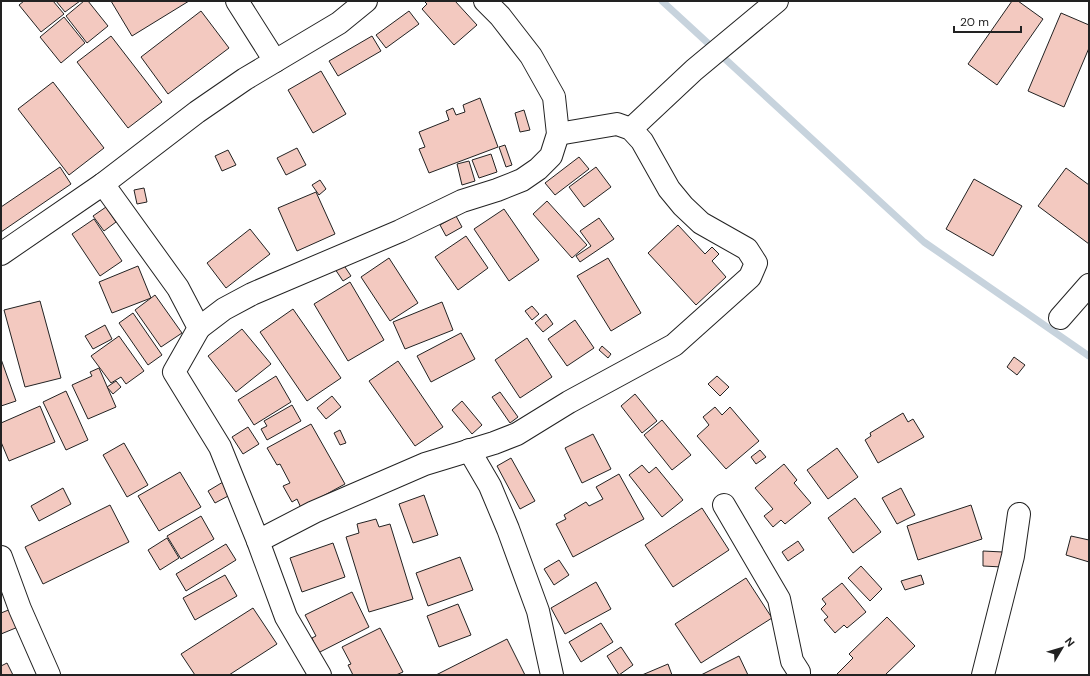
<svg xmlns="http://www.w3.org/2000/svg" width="1090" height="676" viewBox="0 0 1090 676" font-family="'DM Sans',sans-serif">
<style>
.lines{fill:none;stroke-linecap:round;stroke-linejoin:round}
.stream{stroke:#c7d3dd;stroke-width:7}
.building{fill:#f3c9c0;stroke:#222}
.minor-casing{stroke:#222;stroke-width:24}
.minor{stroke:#fff;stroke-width:22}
</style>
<rect width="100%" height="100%" fill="#fff"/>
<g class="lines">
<polyline class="stream" points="662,1 924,242 1089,356"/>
</g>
<g class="building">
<polygon points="24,1 53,1 64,14 41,32 19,5"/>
<polygon points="56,1 80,1 65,12"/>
<polygon points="84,1 88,1 108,26 87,43 66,16"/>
<polygon points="111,1 189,1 132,36"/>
<polygon points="424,1 455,1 477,25 454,45 422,9 427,4"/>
<polygon points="1012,1 1018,1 1043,19 997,85 968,64"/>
<polygon points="201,11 229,48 168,94 141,57"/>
<polygon points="409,11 419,24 386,48 376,35"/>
<polygon points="1061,13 1089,25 1089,48 1064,107 1028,91"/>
<polygon points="64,17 85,43 61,63 40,37"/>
<polygon points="111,36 162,102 128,128 77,62"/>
<polygon points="372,36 381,51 338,76 329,61"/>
<polygon points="321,71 346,114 313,133 288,90"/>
<polygon points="53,82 104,148 69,175 18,109"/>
<polygon points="480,98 498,147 429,173 419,149 425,147 419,132 449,120 446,111 453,108 456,115 465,112 463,105"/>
<polygon points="524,110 530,130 520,132 515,113"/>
<polygon points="505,145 512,165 506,167 499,147"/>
<polygon points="297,148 306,165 286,175 277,158"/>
<polygon points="228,150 236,165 222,171 215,156"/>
<polygon points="491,154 497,172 479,178 472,160"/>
<polygon points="579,157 589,169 555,195 545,183"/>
<polygon points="469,161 475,181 462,185 457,164"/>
<polygon points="60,167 71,184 1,232 1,207"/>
<polygon points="596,167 611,187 584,207 569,187"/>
<polygon points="1066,168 1089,185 1089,244 1038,206"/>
<polygon points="974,179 1022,206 993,256 946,229"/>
<polygon points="320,180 326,189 319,195 312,185"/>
<polygon points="144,188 147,202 137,204 134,190"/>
<polygon points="316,192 335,234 297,251 278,208"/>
<polygon points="547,201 587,245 572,258 533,214"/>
<polygon points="106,207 116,222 104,231 93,216"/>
<polygon points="504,209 539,260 509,281 474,229"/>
<polygon points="456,216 462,227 446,236 440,225"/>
<polygon points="599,218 614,239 580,262 576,256 591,246 580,231"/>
<polygon points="94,219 122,261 100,276 72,234"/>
<polygon points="678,225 705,254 712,247 719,254 712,261 726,277 696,305 648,253"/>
<polygon points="250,229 270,254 226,288 207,263"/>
<polygon points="466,236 488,268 458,290 435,257"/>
<polygon points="389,258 418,303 390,321 361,277"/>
<polygon points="608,258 641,313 611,331 577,276"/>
<polygon points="343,264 351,276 343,281 335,269"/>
<polygon points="138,266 151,298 112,313 99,282"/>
<polygon points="350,282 384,340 348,361 314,304"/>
<polygon points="155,295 182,333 161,347 135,310"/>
<polygon points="40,301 61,378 25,387 4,310"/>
<polygon points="442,302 453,330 405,349 393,322"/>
<polygon points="532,306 539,314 532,320 525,311"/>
<polygon points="293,309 341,378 307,401 260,332"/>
<polygon points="133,313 162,355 148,365 119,323"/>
<polygon points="546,314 553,324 543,332 535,323"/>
<polygon points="575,320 594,348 567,366 548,339"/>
<polygon points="105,325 112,339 93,349 85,336"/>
<polygon points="242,329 271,364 236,392 208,356"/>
<polygon points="461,333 475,359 431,382 417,356"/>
<polygon points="119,336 144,371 126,384 121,377 111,383 91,356"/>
<polygon points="527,338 552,377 520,398 495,360"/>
<polygon points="602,346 611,354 608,358 599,350"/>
<polygon points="1014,357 1025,365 1017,375 1007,367"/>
<polygon points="1,359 16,401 1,406"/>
<polygon points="398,361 443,427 415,446 369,381"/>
<polygon points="99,368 116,407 88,419 72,385 92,376 90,372"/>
<polygon points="276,376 291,402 254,425 238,400"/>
<polygon points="717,376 729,387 720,396 708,384"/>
<polygon points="116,381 121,387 113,394 107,387"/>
<polygon points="66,391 88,440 66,450 43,402"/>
<polygon points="500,392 518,417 510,423 492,397"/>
<polygon points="635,394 657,421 642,433 621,406"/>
<polygon points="332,396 341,407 326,419 317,408"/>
<polygon points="462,401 482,425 472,434 452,410"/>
<polygon points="292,405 301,421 267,440 261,429 267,426 264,421"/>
<polygon points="40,406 55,442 9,461 1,442 1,423"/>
<polygon points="715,407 722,415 730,407 759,441 726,469 697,436 709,425 703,417"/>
<polygon points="903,413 908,422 913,419 924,437 878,463 865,440 871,436 870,433"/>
<polygon points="662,420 691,455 672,470 644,435"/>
<polygon points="311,424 345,484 301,508 297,499 292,502 283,486 290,483 280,464 277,465 267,448"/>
<polygon points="248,427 259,444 243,454 232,437"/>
<polygon points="340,430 346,443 340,445 334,433"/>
<polygon points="593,434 611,469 582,483 565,448"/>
<polygon points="124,443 148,485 127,497 103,455"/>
<polygon points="837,448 858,477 828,499 807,470"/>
<polygon points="760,450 766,457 756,464 751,457"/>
<polygon points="511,458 535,501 520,509 497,466"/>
<polygon points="784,464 797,480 794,483 811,503 785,524 781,520 773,527 764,516 773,509 755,488"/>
<polygon points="642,465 649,473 656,467 683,500 662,517 629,475"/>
<polygon points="180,472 201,507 159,531 138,496"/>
<polygon points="619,474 644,519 573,557 556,524 566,519 564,515 586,502 589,506 603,499 596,487"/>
<polygon points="223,482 230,495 215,503 208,491"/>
<polygon points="63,488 71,504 39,521 31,506"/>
<polygon points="901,488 915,515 897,524 882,498"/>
<polygon points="424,495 438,535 413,543 399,504"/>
<polygon points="855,498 881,532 853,553 828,518"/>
<polygon points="110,505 129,542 43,584 25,547"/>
<polygon points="971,505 982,539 918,560 907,526"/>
<polygon points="702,508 729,550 673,587 645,545"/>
<polygon points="201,516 214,539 181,559 167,536"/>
<polygon points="376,519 379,527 390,524 413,599 369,612 346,537 359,533 357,524"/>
<polygon points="1071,536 1089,540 1089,562 1066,555"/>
<polygon points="167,538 179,558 160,570 148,550"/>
<polygon points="798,541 804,550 788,561 782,552"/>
<polygon points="333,543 345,577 302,592 290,558"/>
<polygon points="226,544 236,560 186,591 176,574"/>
<polygon points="983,551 1003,552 1002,567 983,566"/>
<polygon points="460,557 473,590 428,606 416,573"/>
<polygon points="559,560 569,575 554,585 544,569"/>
<polygon points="861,566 882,589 870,601 848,578"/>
<polygon points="225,575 237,596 195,620 183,598"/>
<polygon points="921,575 924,584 905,590 901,581"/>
<polygon points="746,578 772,618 701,663 675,624"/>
<polygon points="596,582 611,609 565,634 551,608"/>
<polygon points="842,583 866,612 847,628 844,625 835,633 824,620 828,617 821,609 826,604 822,599"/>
<polygon points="352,592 369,627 318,653 312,638 316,636 305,615"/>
<polygon points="458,604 471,635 439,647 427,616"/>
<polygon points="253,608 277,644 229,675 195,675 181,654"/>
<polygon points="11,609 18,627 1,634 1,613"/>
<polygon points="887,617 915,646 885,675 836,675 853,658 849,654"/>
<polygon points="601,623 613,642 581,662 569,642"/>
<polygon points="380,628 403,672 396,675 353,675 348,665 351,664 342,647"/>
<polygon points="507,639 525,675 436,675"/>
<polygon points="621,647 633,665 619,675 607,656"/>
<polygon points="739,656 748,675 701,675"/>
<polygon points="7,663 13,675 1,675 1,666"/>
<polygon points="668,664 672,675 642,675"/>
</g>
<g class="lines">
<defs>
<g id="minor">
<polyline points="237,1 275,61"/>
<polyline points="631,129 694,70 777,1"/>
<polyline points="103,184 178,288 199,328 174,372 220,447 258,541 314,512 425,464 494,443 517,434 569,402 674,345 750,277 756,263 747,249 701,223 683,206 669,189 642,141 631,129 617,124 558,134"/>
<polyline points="1,254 103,184 197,112 245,79 339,23 366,1"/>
<polyline points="1060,318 1089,285"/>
<polyline points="199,328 224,309 252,294 400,231 462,201 497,190 522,180 538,169 551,156 558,134 554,97 531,56 500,16 485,1"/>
<polyline points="469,450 490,486 508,529 538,611 552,675"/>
<polyline points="724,505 779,599 792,661 799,672 799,675"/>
<polyline points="258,541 286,617 320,675"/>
<polyline points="1,557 20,609 49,675"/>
<polyline points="983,675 1013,556 1019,514"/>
</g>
</defs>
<use href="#minor" class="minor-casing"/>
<use href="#minor" class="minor"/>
</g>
<rect width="1090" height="676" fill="none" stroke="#222222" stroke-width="4"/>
<g transform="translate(1062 648) rotate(52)" stroke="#ffffff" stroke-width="3" paint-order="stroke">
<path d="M0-3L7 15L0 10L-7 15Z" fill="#222222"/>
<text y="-6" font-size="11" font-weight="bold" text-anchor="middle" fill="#222222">N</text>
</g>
<path d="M954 26v6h67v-6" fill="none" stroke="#222222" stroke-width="2"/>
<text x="960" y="26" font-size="12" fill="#222222" stroke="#ffffff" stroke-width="3" paint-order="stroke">20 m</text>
</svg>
